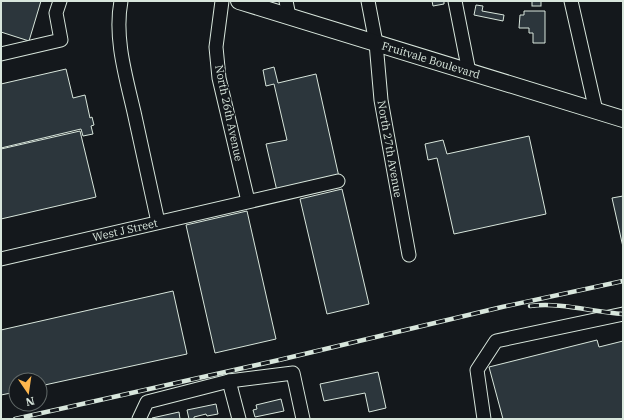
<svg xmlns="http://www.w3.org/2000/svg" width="624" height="420" viewBox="0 0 624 420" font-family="'IBM Plex Serif',serif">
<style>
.building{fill:#2c363c;stroke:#d8e6dc}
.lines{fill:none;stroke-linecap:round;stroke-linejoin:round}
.minor-casing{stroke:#d8e6dc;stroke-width:15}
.major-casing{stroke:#d8e6dc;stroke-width:18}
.minor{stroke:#14181c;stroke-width:13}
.major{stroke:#14181c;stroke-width:16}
.rail-casing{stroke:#d8e6dc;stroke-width:4.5}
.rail{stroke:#14181c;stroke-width:3;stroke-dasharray:9;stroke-linecap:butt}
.labels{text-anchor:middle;stroke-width:3;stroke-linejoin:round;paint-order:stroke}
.street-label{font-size:11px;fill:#d8e6dc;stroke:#14181c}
</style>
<rect width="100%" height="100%" fill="#14181c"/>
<g class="building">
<polygon points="1,1 41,1 29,41 1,32"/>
<polygon points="432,1 444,1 444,4 433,6"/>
<rect x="532" y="1" width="9" height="5"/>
<polygon points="476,5 483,6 482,11 504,15 503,21 474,15"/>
<polygon points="524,11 545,11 545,43 533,43 533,33 529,33 529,28 519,28 520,15 524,15"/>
<polygon points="274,67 278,83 316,74 339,177 277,191 266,144 287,140 274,84 266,86 263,70"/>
<polygon points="66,69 73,98 85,95 90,118 92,117 94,125 91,126 93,134 83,136 81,129 1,148 1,84"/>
<polygon points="80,131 96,197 1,219 1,149"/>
<polygon points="529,136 546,214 454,234 437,158 428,160 425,144 443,140 447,154"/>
<polygon points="342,189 369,304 327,314 300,199"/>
<polygon points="623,196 623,247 612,198"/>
<polygon points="247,211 276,339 215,353 186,225"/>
<polygon points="173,291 187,354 40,386 40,380 16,380 16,392 1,395 1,330"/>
<polygon points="597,340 599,347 623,341 623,419 503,419 489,367"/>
<polygon points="378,372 386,408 369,412 365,393 324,401 320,384"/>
<polygon points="281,399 284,411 255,417 253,410 257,409 256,405"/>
<polygon points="216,404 218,414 207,416 206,414 194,417 194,419 189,419 187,410"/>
<polygon points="179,412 180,419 152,419 152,418"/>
</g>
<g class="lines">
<defs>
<g id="minor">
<path d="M121 1C114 38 126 77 134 112 142 149 150 186 158 222"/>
<polyline points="222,1 216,47 219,78 248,201"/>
<polyline points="286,1 289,16"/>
<polyline points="368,1 376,43 381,100 409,255"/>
<polyline points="455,1 469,72"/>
<polyline points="571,1 596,111"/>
<polyline points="1,54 61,40 56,13 60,1"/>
<polyline points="1,259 338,181"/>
<polyline points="229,381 239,419"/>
<polyline points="139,419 147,402 229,381 293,373 303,419"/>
<polyline points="484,419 477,370 496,341 623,314"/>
</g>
<polyline id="major" points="239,1 623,119"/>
</defs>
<use href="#minor" class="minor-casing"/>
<use href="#major" class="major-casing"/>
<use href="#minor" class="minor"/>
<use href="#major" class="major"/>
<defs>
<g id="rail">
<path d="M530 306C561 302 592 312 623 314"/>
<polyline points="15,419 279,360 502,307 623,281"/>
</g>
</defs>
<use href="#rail" class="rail-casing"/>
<use href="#rail" class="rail"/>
</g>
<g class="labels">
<g class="street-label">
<text transform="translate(431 60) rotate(17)" y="4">Fruitvale Boulevard</text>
<text transform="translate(229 113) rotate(78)" y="4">North 26th Avenue</text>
<text transform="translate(390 149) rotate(80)" y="4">North 27th Avenue</text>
<text transform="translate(125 230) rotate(-13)" y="4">West J Street</text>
</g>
</g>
<rect width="624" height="420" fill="none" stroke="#d8e6dc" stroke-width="4"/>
<g transform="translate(28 392) rotate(167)"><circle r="19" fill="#14181c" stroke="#626a69"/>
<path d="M0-3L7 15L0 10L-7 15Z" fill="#ffb74d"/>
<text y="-6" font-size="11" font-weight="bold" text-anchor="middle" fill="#d8e6dc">N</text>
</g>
</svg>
